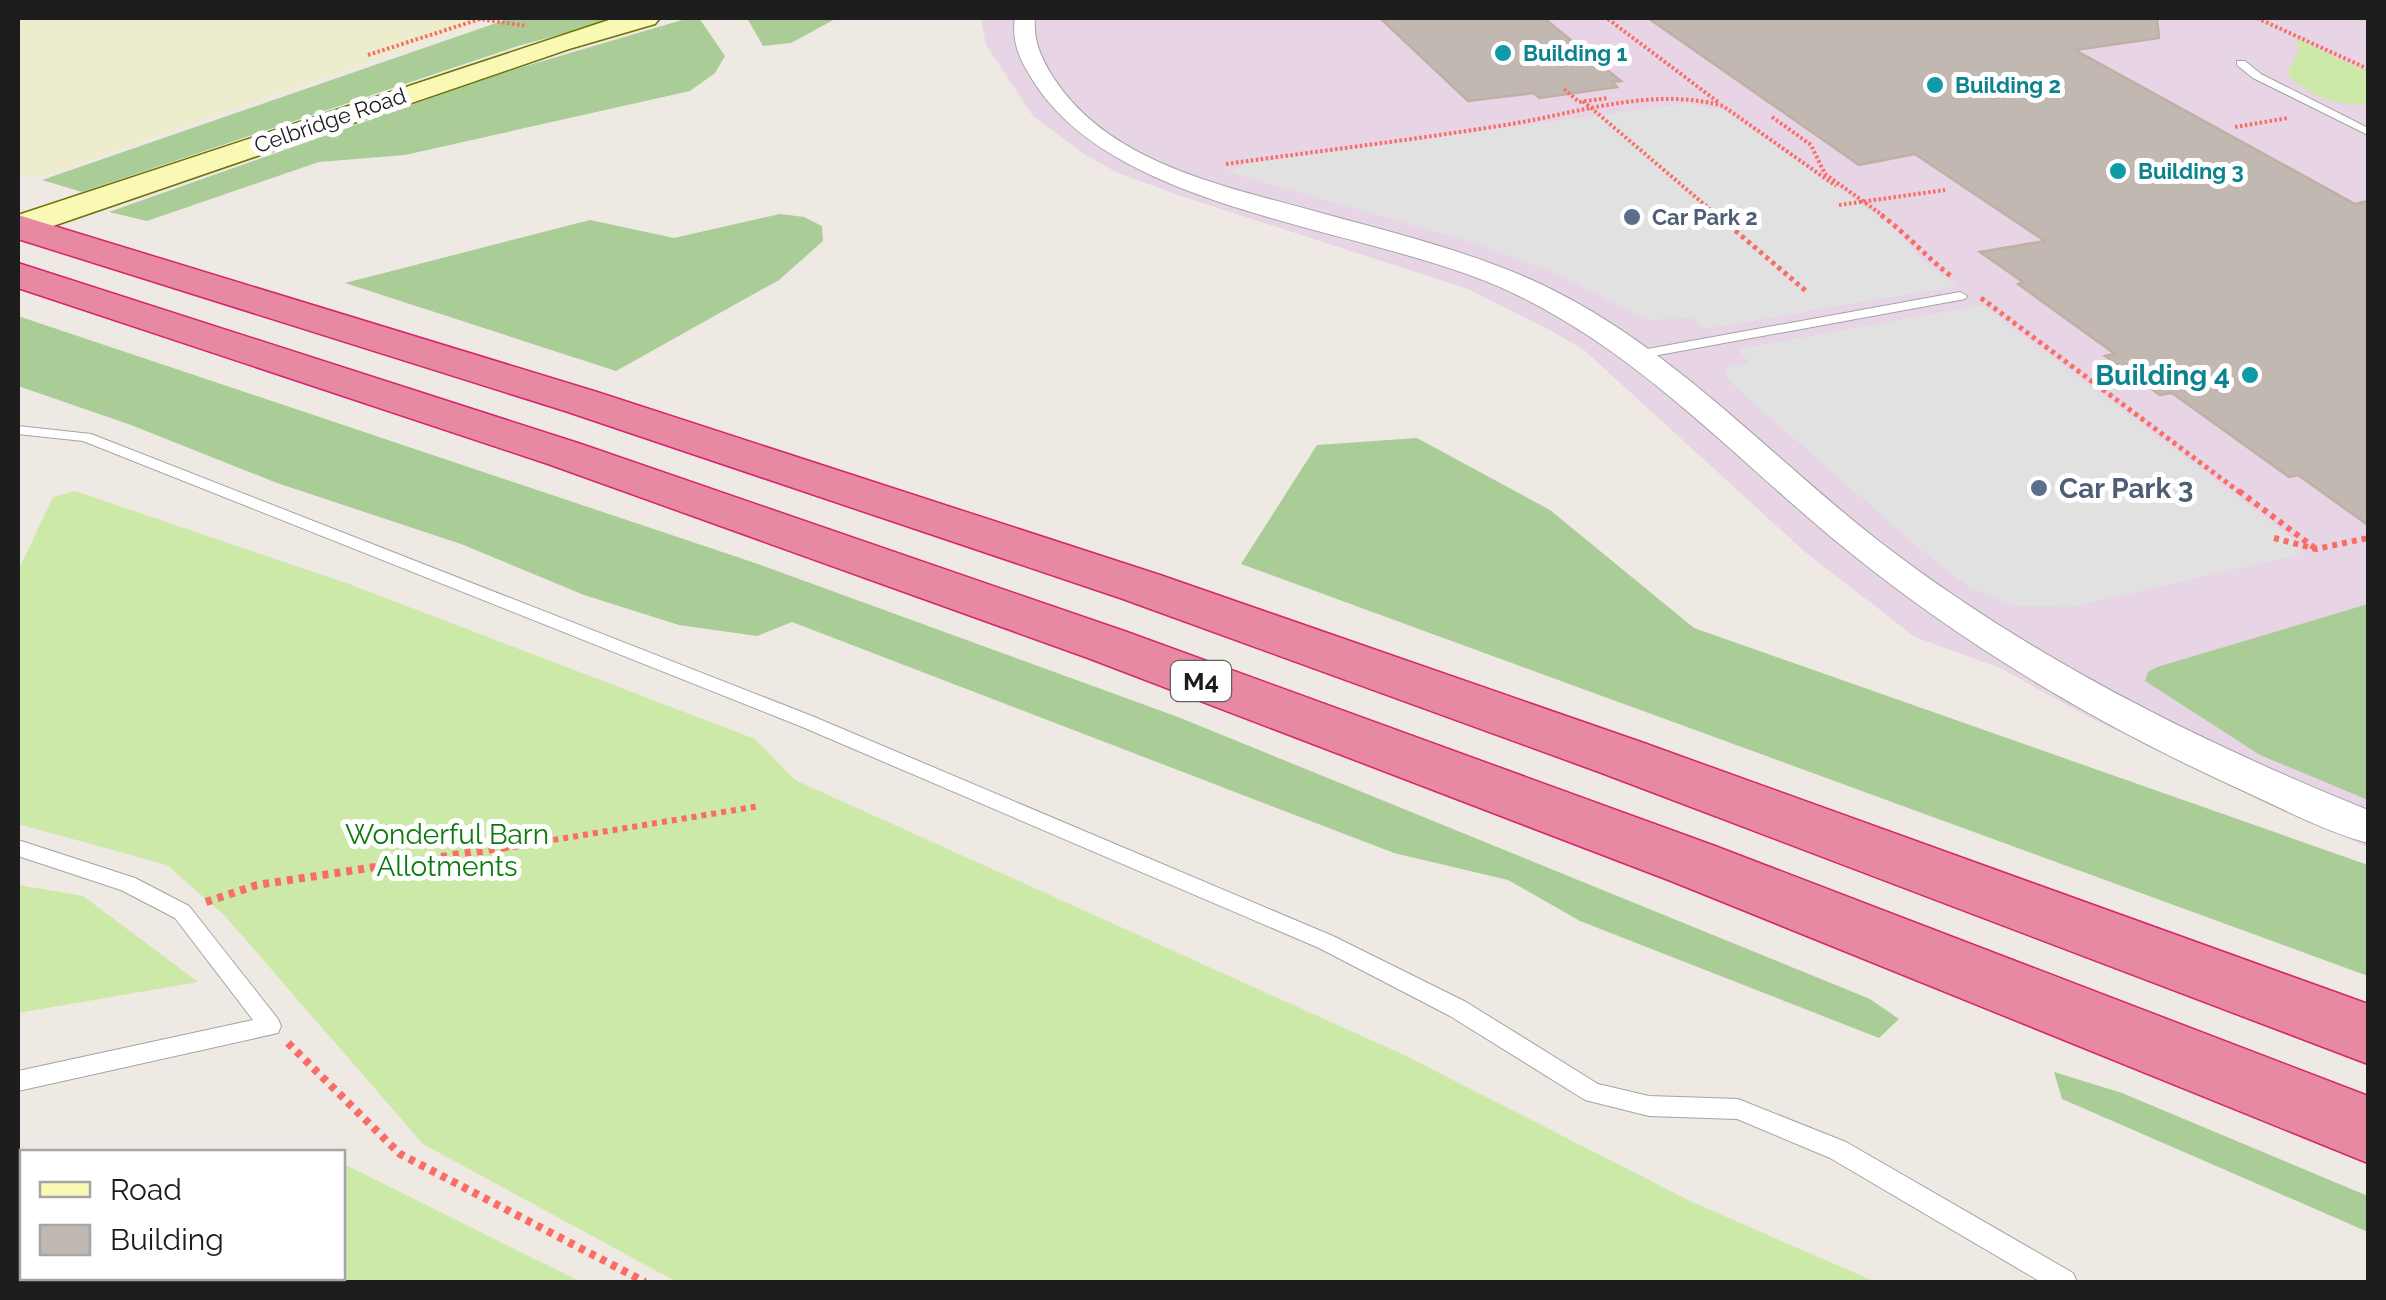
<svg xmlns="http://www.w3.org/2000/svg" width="2386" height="1300" viewBox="0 0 2386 1300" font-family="Raleway,sans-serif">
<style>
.industrial{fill:#e7d4e5}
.farmland{fill:#ededcd}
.grass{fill:#cce9a7}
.forest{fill:#aacd97}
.parking{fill:#e1e1e1}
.building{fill:#c2b8b2;stroke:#bfafa5;stroke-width:2.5}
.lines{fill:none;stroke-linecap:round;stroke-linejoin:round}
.service-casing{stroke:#a4a4a4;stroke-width:2}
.minor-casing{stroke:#a4a4a4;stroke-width:2}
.secondary-casing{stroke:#6e7205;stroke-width:3}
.motorway-casing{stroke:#d8236d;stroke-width:3}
.path-far3{stroke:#fa6d67;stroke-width:4;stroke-dasharray:2.5 2.5;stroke-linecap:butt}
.path-far2{stroke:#fa6d67;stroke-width:5;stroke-dasharray:4 4;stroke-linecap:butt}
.path-far1{stroke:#fa6d67;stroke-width:6;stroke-dasharray:5 5;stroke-linecap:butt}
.path{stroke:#fa6d67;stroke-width:8;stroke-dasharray:6 6;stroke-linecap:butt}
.service{fill:#fff;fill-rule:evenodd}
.minor{fill:#fff;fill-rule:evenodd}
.secondary{fill:#f9f8b5;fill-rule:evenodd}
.motorway{fill:#e689a1;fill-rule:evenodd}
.culture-dot{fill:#0f9aa8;stroke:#fff;stroke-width:4}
.service-dot{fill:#5c6f8a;stroke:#fff;stroke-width:4}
.labels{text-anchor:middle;stroke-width:10;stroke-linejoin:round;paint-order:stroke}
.far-culture-label{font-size:22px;font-weight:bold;fill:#0d838f;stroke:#fff;text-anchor:start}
.far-street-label{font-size:22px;fill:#1d1d1d;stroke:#fff}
.far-service-label{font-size:22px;font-weight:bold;fill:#4e5e75;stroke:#fff;text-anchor:start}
.shield{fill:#fff;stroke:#616161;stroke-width:2.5}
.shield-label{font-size:25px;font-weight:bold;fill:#1d1d1d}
.culture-label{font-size:28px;font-weight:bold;fill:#0d838f;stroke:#fff;text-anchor:end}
.service-label{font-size:28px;font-weight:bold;fill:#4e5e75;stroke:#fff;text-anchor:start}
.park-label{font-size:28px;fill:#0b7a0d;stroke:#fff}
</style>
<rect width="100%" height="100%" fill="#eee9e2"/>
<polygon class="industrial" points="981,18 2368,18 2368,847 2287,813 2085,715 2000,668 1915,637 1805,552 1583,349 1544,327 1468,289 1178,195 1116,172 1084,154 1033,116 986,45"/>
<polygon class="farmland" points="18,18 493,18 40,177 18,174"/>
<g class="grass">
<path d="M2295 38 2368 72V104C2337 106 2313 98 2289 76V69L2299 50Z"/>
<polygon points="75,491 349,584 755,739 795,780 1404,1055 1692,1202 1876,1282 677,1282 423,1144 225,916 167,865 18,824 18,571 53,497"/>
<polygon points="18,885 83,896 198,982 18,1013"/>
<polygon points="344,1164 581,1282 82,1282 83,1278 342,1278"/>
</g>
<g class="forest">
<polygon points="511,18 621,18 518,46 82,192 42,180"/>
<polygon points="689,18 699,18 725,56 715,73 690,91 405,155 319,162 147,221 109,212 502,73"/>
<polygon points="747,18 837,18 791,43 763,46"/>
<polygon points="780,214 804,217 822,226 823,241 779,280 616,371 345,283 590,220 674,238"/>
<polygon points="18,316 758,564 1178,717 1870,999 1899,1019 1879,1038 1580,921 1508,880 1394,853 792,622 757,636 679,625 584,595 461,544 277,483 131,425 18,386"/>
<polygon points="1417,438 1550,510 1694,628 2368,865 2368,976 1241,564 1317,445"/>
<polygon points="2368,604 2368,800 2260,755 2145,681 2148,672 2157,667"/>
<polygon points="2054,1072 2122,1093 2368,1196 2368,1232 2062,1099"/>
</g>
<g class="parking">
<polygon points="1687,103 1724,110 1897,229 1918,256 1958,286 1704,329 1692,318 1646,320 1564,277 1481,245 1227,172 1248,163"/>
<polygon points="1982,305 2298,542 2301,549 2297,555 2072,607 2013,606 1969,587 1927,555 1736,388 1724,373 1729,367 1749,362 1737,349"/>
</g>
<g class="building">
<polygon points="1380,18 1544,18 1621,81 1612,82 1617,87 1539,98 1534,93 1468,101"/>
<polygon points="1648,18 2157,18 2159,38 2075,50 2355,204 2368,201 2368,525 2298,475 2289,477 2172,393 2160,395 2105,356 2115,354 2018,284 2023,282 1980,252 2045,241 1915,154 1859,165"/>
</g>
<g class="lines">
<defs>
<g id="service">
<polygon points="2237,61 2245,61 2261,74 2368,128 2368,135 2253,78 2237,65"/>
<polygon points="1960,292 1967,296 1965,299 1642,358 1635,354 1642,350"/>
<polygon points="18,426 91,434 812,716 1333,936 1466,1002 1598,1084 1649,1096 1738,1099 1846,1142 2073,1273 2077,1282 2041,1282 1830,1158 1737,1119 1649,1116 1585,1100 1450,1016 1319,948 800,726 83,441 18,434"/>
<polygon points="18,840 135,878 189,906 278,1019 281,1026 278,1033 18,1091 18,1071 253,1020 175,918 121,890 18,856"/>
</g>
<path id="minor" d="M1015 18H1035C1033 40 1041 58 1053 77 1110 166 1230 187 1325 214 1391 232 1459 249 1523 276 1663 336 1762 450 1880 542 2028 656 2195 740 2368 810V843C2327 832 2287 811 2248 793 2099 726 1957 642 1831 537 1727 450 1639 354 1515 294 1375 226 1115 216 1032 79 1020 60 1011 41 1015 18Z"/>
<polygon id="secondary" points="615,18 660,18 655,24 569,49 18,238 18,215"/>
<g id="motorway">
<polygon points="18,215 597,392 1160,575 1641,742 2368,1004 2368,1064 1599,772 1123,599 565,411 18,239"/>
<polygon points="18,263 581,444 1127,632 1715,846 2368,1096 2368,1163 1671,881 1088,658 548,464 18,288"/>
</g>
</defs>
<use href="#service" class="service-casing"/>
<use href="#minor" class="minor-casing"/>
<use href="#secondary" class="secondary-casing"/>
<use href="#motorway" class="motorway-casing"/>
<g class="path-far3">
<polyline points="2257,18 2368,69"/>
<polyline points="1608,19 1718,102"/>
<polyline points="368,55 480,19 527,26"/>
<polyline points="1564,89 1579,102 1608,98"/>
<polyline points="1583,101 1719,217"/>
<polyline points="1772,117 1811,145 1825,174 1885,217"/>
<polyline points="2235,127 2288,118"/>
<path d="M1226 164C1319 151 1412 140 1505 125 1575 114 1652 86 1723 106L1836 186"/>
<polyline points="1839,205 1945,190"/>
</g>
<g class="path-far2">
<polyline points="1717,215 1806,291"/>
<path d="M1881 215C1907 234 1926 257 1951 276"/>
<polyline points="1981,298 2242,494"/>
</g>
<g class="path-far1">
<polyline points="2239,491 2316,549"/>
<polyline points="2274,538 2316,549 2368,538"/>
<polyline points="504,848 760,806"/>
</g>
<g class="path">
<polyline points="206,902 257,885 520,845"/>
<polyline points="288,1043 400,1154 645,1282"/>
</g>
<use href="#service" class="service"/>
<use href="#minor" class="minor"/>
<use href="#secondary" class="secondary"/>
<use href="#motorway" class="motorway"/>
</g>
<g class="culture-dot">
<circle cx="1503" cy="53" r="10"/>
<circle cx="1935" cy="85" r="10"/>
<circle cx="2118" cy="171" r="10"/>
<circle cx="2250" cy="375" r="10"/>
</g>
<g class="service-dot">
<circle cx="1632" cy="217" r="10"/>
<circle cx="2039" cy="488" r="10"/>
</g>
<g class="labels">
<g class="far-culture-label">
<text x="1523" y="61">Building 1</text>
<text x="1955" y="93">Building 2</text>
<text x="2138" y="179">Building 3</text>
</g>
<g class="far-street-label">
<text transform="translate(330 120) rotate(-19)" y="8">Celbridge Road</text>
</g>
<g class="far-service-label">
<text x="1652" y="225">Car Park 2</text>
</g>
<rect class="shield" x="1171" y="661" width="60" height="40" rx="8"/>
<g class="shield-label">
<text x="1201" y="690">M4</text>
</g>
<g class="culture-label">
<text x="2230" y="385">Building 4</text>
</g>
<g class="service-label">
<text x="2059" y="498">Car Park 3</text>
</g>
<g class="park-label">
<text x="447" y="844">Wonderful Barn<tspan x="447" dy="32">Allotments</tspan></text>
</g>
</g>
<rect width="2386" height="1300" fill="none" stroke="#1d1d1d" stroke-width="40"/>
<rect x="20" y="1150" width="325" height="130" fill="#ffffff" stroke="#a5a5a5" stroke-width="2.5"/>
<rect x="40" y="1182" width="50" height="15" fill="#f9f8b5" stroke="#a5a5a5" stroke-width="2.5"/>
<text x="110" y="1200" font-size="30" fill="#1d1d1d">Road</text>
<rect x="40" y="1225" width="50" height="30" fill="#c2b8b2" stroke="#a5a5a5" stroke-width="2.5"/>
<text x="110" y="1250" font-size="30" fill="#1d1d1d">Building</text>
</svg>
